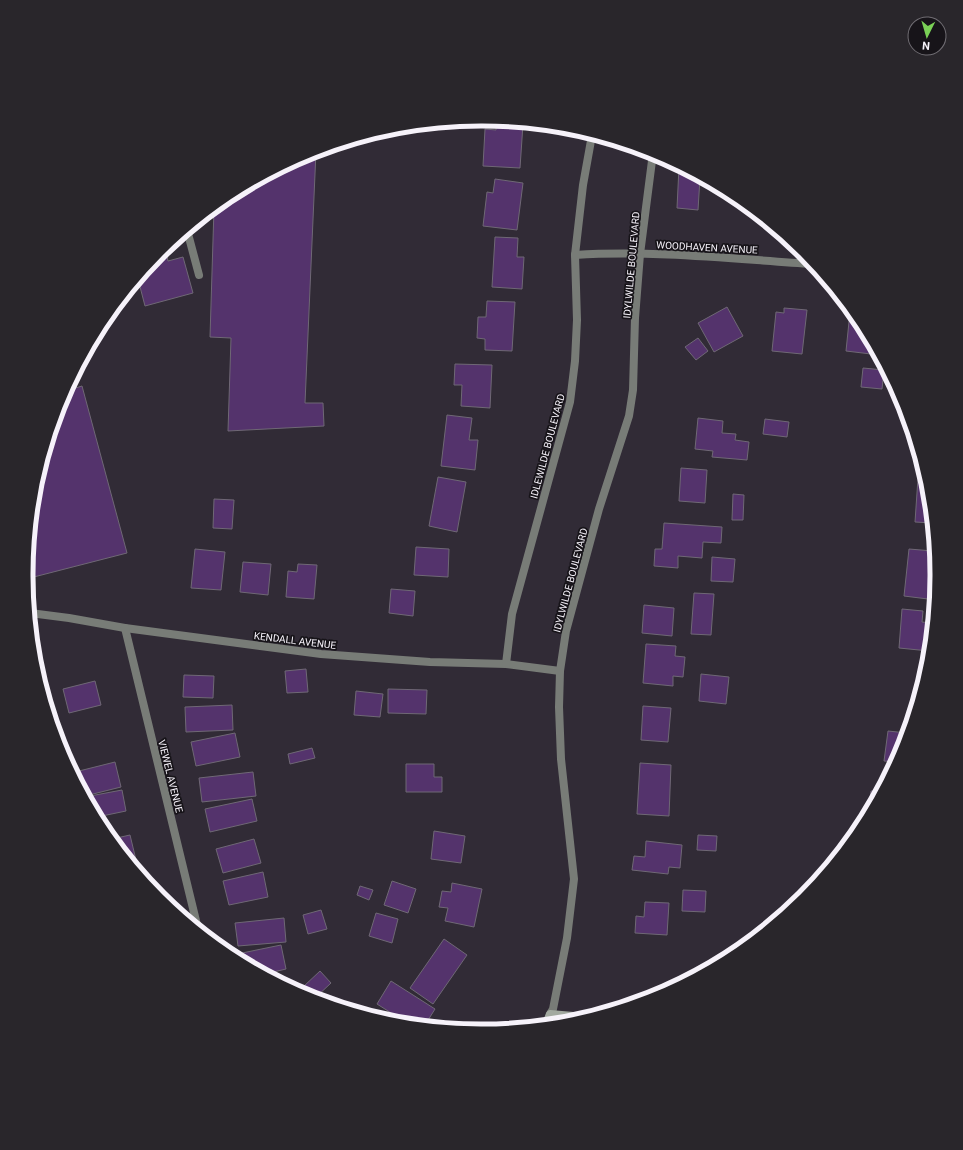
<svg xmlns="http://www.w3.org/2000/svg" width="963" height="1150" viewBox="0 0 963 1150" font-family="Roboto,sans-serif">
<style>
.building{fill:#54336c;stroke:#6f6875}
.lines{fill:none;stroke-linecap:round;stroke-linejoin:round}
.service{stroke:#787c77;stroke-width:8}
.minor{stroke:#787c77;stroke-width:8}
.secondary{stroke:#a2a9a0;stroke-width:8}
.labels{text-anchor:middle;stroke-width:3.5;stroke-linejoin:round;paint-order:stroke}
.street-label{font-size:10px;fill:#f6f2fa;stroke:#171419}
.rim{fill:none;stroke:#f6f2fa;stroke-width:5}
</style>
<rect width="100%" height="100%" fill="#312b36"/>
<g class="building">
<polygon points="496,121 523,124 520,168 483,166 485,129 496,130"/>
<polygon points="316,151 305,403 323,403 324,426 228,431 231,338 210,337 214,208 229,196 307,154"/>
<polygon points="679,167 700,178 698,210 677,208"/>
<polygon points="495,179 523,183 517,230 483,226 487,192 493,193"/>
<polygon points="495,237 518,238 517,257 524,257 522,289 492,287"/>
<polygon points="165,248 168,261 183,257 193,293 145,306 138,279 160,253"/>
<polygon points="487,301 515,302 512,351 485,350 485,339 477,338 478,317 486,317"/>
<polygon points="727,307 743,336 714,352 698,323"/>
<polygon points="784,308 807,310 802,354 772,351 776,312 784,313"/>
<polygon points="850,312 852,312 860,322 872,345 871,354 846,351"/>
<polygon points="698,338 708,351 696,360 685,347"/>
<polygon points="455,364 492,365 490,408 461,406 462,385 454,385"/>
<polygon points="863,368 884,370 882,389 861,387"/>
<polygon points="82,386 127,553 26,579 35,486 61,400 66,391"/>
<polygon points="447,415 472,418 469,440 478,440 475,470 441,466"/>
<polygon points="698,418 723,421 722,433 736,434 735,440 749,442 747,460 712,457 713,451 695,449"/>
<polygon points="765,419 789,422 787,437 763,434"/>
<polygon points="919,457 924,472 918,471"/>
<polygon points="681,468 707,470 705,503 679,501"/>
<polygon points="438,477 466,482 457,532 429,526"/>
<polygon points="918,478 926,479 928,486 932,523 915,522"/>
<polygon points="733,494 744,495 743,520 732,520"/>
<polygon points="214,499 234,500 232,529 213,528"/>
<polygon points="664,523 722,527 721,543 703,542 702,558 678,556 678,568 654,566 655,549 662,549"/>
<polygon points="416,547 449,549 448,577 414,575"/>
<polygon points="195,549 225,552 221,590 191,588"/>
<polygon points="909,549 933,551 928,599 904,596"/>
<polygon points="712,557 735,559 733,582 711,581"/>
<polygon points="243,562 271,564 268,595 240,592"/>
<polygon points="298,564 317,565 314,599 286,597 288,571 297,572"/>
<polygon points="391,589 415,591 413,616 389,613"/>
<polygon points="694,593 714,594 711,635 691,634"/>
<polygon points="644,605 674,608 672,636 642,633"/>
<polygon points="902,609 923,611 922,622 931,623 929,651 899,648"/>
<polygon points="646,644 676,646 675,656 685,657 683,677 673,676 673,686 643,683"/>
<polygon points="306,669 308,692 287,693 285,671"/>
<polygon points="701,674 729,677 726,704 699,701"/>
<polygon points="184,675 214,676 213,698 183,697"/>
<polygon points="95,681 101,705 69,713 63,689"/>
<polygon points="388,689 427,690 426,714 388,713"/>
<polygon points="356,691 383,694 380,717 354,715"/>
<polygon points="232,705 233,730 186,732 185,707"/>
<polygon points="643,706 671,708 668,742 641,740"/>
<polygon points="888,731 907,733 902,750 895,762 884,761"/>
<polygon points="235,733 240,757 196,766 191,742"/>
<polygon points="312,748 315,758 290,764 288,754"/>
<polygon points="115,762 121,787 85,796 78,781 75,772"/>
<polygon points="640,763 671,765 669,816 637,814"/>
<polygon points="406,764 434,764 434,777 442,777 442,792 406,792"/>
<polygon points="253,772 256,796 202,802 199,778"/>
<polygon points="122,790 126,811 97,817 93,810 90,796"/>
<polygon points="871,791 880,791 869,811"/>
<polygon points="252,799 257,821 210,832 205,809"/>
<polygon points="434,831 465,836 461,863 431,859"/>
<polygon points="130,835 136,860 130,862 112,839"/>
<polygon points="698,835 717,836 716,851 697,850"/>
<polygon points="254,839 261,863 223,873 216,849"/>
<polygon points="646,841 682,845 680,868 669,867 668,874 632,870 634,856 645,857"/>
<polygon points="263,872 268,897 229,905 223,881"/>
<polygon points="392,881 416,889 408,913 384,905"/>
<polygon points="452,883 482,889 474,927 445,921 448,908 439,907 442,891 451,892"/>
<polygon points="360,886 373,890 369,900 357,895"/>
<polygon points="683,890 706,891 705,912 682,911"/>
<polygon points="645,902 669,903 667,935 635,933 636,916 644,917"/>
<polygon points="321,910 327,929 308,934 303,915"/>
<polygon points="376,913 398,919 392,943 369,936"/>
<polygon points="284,918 286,942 238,946 235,923"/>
<polygon points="444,939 467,955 433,1004 410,988"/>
<polygon points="281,945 286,969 265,974 243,962 242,953"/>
<polygon points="737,945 744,946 736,953"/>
<polygon points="320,971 331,983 315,998 303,987"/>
<polygon points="391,981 435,1009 425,1025 407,1023 377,1004"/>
</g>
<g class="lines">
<polyline class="service" points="187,230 199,275"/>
<g class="minor">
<path d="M575 255C654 250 734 259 813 264"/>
<polyline points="30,613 69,618 125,628 321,654 430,662 506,664 560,671"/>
<polyline points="125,628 198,929"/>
<polyline points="506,664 512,614 570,402 575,361 577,320 575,255 583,185 592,135"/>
<polyline points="550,1014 553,1009 567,938 574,879 561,759 559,707 560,671 566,631 599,509 629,416 633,390 635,318 640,254 653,153"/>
</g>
<polyline class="secondary" points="546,1024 550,1014 585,1017"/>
</g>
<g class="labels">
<g class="street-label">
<text transform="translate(707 247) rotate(3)" y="4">WOODHAVEN AVENUE</text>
<text transform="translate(631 265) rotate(-85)" y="4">IDYLWILDE BOULEVARD</text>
<text transform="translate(547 446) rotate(-75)" y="4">IDLEWILDE BOULEVARD</text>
<text transform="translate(570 580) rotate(-75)" y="4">IDYLWILDE BOULEVARD</text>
<text transform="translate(295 640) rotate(7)" y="4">KENDALL AVENUE</text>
<text transform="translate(171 776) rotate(76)" y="4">VIEWEL AVENUE</text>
</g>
</g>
<path d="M0 0H963V1150H0ZM481 126H482A448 448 0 0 1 930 574V576A448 448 0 0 1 482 1024H481A448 448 0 0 1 33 576V574A448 448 0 0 1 481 126Z" fill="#29262b" fill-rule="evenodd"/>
<path class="rim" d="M481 126H482A448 448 0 0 1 930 574V576A448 448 0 0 1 482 1024H481A448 448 0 0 1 33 576V574A448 448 0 0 1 481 126Z"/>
<g transform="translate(927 36) rotate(185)"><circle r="19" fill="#171419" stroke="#706d73"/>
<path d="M0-3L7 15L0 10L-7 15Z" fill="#7ad156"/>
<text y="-6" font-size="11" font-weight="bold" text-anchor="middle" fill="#f6f2fa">N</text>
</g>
</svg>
